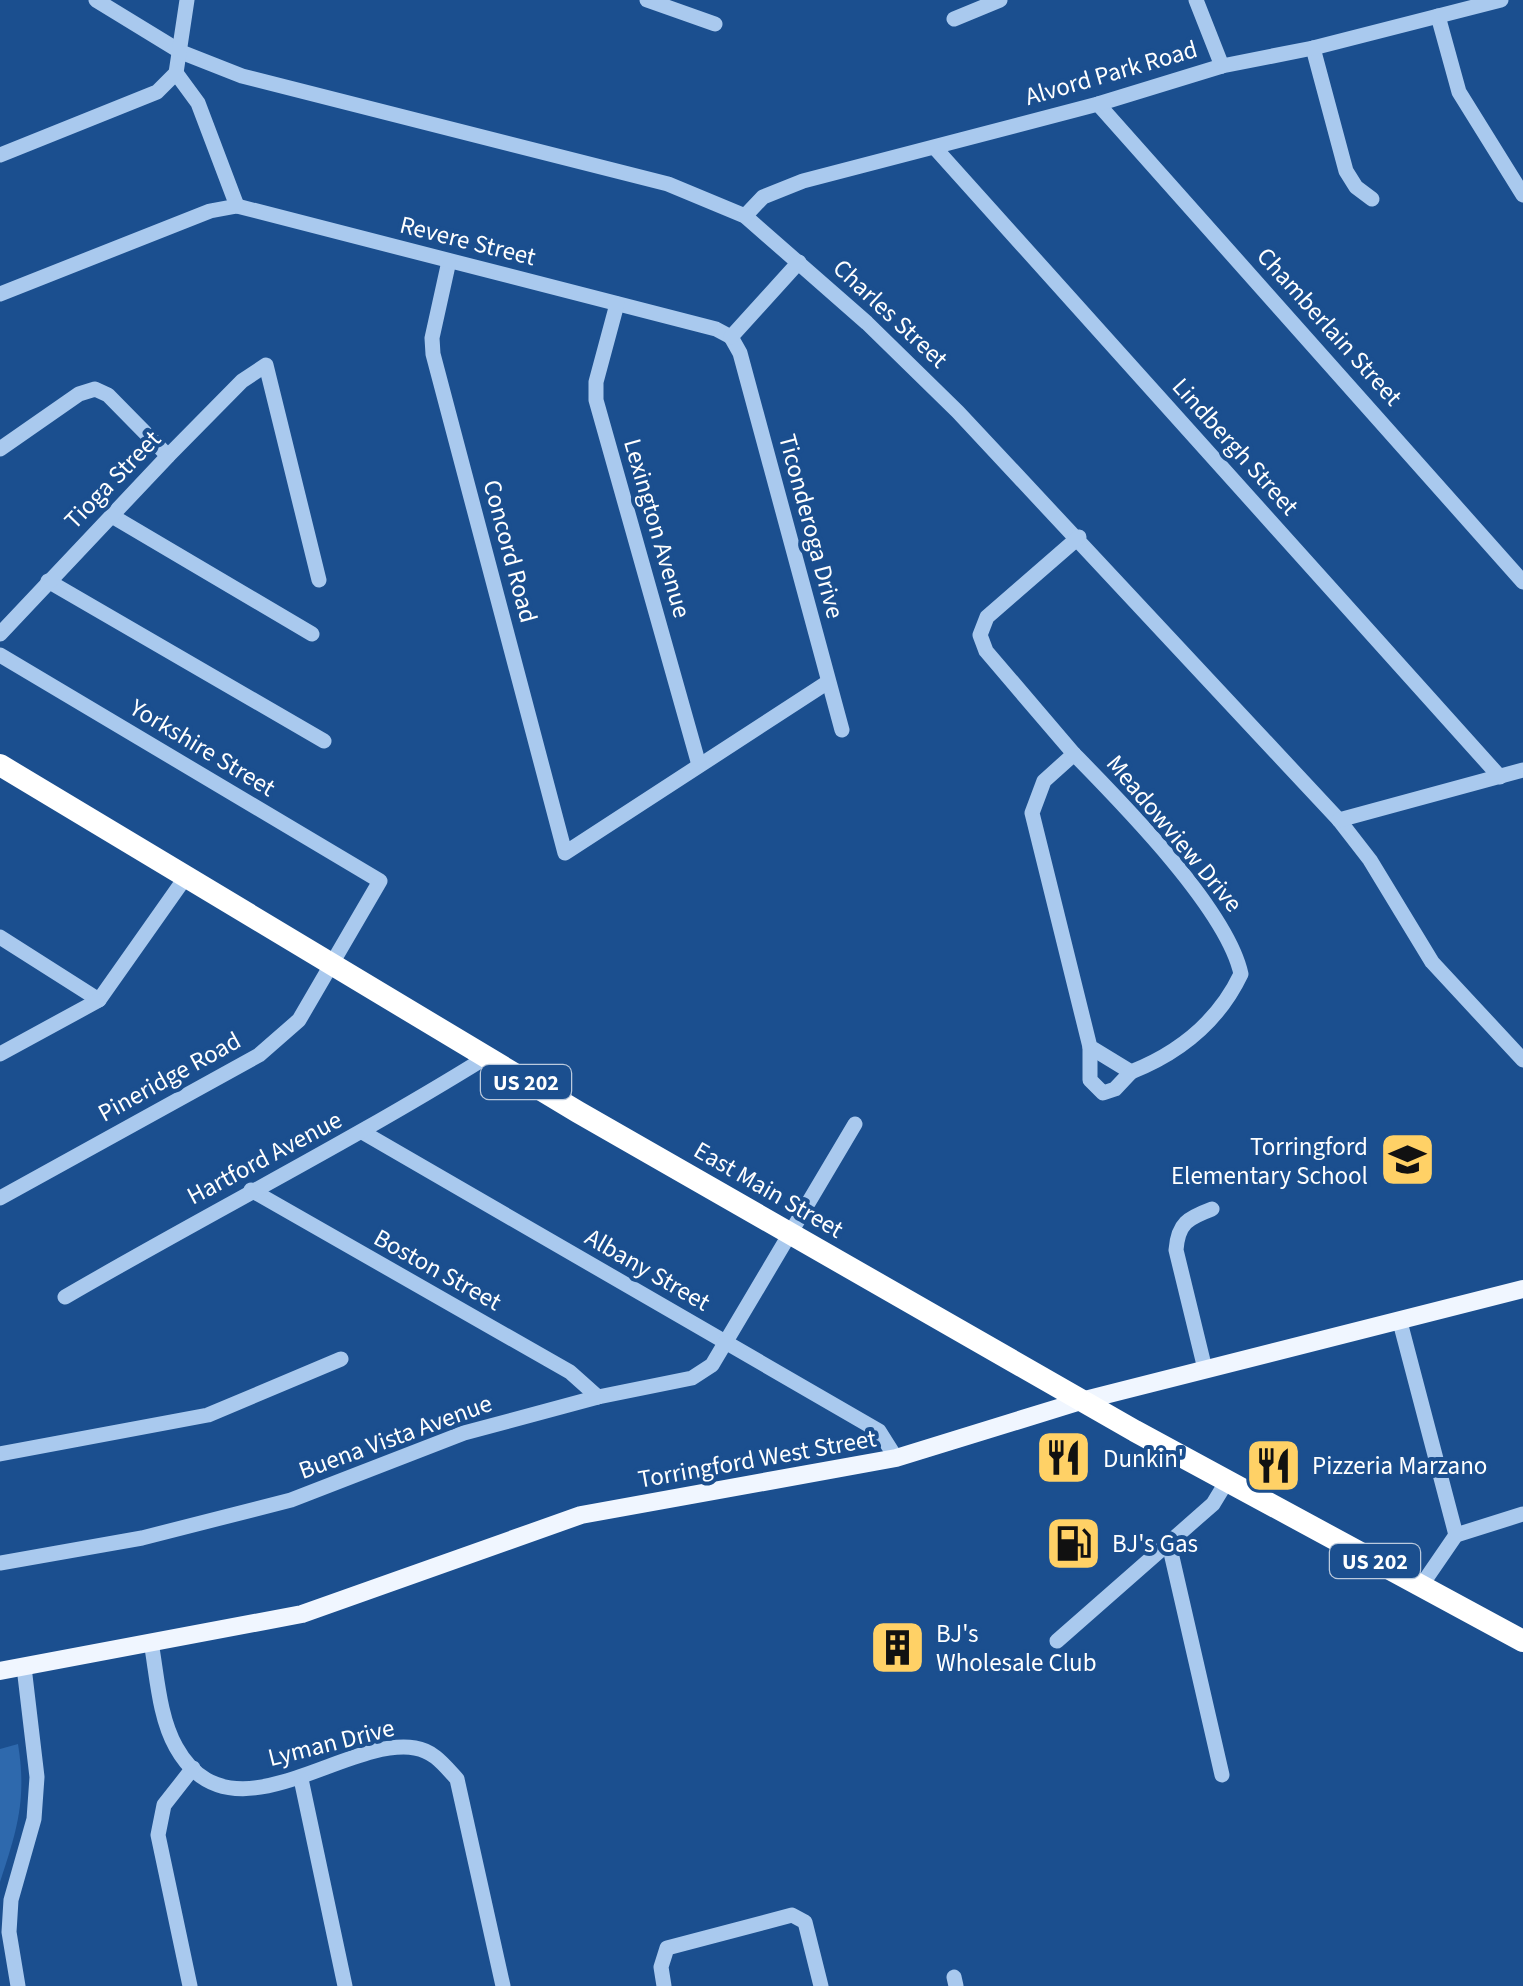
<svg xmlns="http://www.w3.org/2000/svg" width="1523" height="1986" viewBox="0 0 1523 1986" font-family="'Source Sans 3',sans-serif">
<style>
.green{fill:#2e69ad}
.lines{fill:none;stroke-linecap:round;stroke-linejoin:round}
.minor{stroke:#a9c9ee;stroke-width:15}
.major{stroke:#f0f6ff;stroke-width:18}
.highway{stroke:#fff;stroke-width:22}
.labels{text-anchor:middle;stroke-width:8;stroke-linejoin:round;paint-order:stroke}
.shield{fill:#1b4f8f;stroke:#bbcadd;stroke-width:2.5}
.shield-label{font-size:22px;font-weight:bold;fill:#fff}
.street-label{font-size:25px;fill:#fff;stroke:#1b4f8f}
.poi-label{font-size:25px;fill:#fff;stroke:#1b4f8f;text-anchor:start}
</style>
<rect width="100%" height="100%" fill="#1b4f8f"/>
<path class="green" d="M18 1744C27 1799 17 1830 0 1882V1749Z"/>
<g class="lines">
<g class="minor">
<polyline points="96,0 181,52 242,76 668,184 745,216 867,323 958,412 1339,820 1370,860 1432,962 1523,1060"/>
<polyline points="647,0 715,24"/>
<polyline points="1196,0 1222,66"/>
<polyline points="1438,16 1459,92 1523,195"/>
<polyline points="954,19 1000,0"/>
<polyline points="1313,48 1346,171 1356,187 1372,199"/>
<polyline points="176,73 198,103 237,206"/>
<polyline points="1098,104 1523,582"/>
<polyline points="935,148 1500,777"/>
<polyline points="0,155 157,92 176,73 187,0"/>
<polyline points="745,216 763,197 803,181 1098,104 1222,66 1313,48 1501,0"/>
<polyline points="449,261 432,338 433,354 565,853 828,682"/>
<polyline points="0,294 210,211 237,206 716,329 731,337"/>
<polyline points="617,304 596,382 596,400 699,765"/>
<polyline points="731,337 740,353 842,730"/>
<polyline points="731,337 799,262"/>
<polyline points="0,449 79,394 95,389 108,395 168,456"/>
<polyline points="112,516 312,634"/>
<polyline points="48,581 324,741"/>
<polyline points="0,634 168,456 242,381 266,365 319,580"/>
<polyline points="0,655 380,881 299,1020 259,1055 0,1198"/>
<path d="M1074 754C1122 803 1227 909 1241 974 1218 1022 1179 1053 1131 1072L1090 1047 1032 813 1044 781Z"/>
<polyline points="1074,754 986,651 980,635 987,617 1079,537"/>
<polyline points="1339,820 1523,770"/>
<polyline points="0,937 99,1000"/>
<polyline points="1090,1047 1090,1080 1103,1093 1115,1089 1131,1072"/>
<polyline points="0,1054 99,1000 185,878"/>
<polyline points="364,1133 879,1431 896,1458"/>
<polyline points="251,1190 570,1372 598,1397"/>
<path d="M65 1297C204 1216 348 1143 485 1058"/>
<polyline points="1400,1322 1456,1535"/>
<path d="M1205 1369 1176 1250C1178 1223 1188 1218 1212 1209"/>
<polyline points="0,1454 208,1415 341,1359"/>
<polyline points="1169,1544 1222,1775"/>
<polyline points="0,1563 142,1538 291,1500 464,1433 598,1397 692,1378 712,1365 855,1124"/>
<polyline points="1421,1586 1456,1535 1523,1514"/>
<polyline points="1057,1641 1213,1504 1227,1481"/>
<path d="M151 1642C157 1675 159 1717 176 1747 231 1846 344 1736 415 1748 434 1751 444 1765 457 1779L503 1986"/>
<polyline points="301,1779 345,1986"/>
<polyline points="954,1977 956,1986"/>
<polyline points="18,1986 9,1932 11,1900 34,1819 37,1777 24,1667"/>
<polyline points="190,1986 158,1835 164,1805 193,1768"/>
<polyline points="664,1986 661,1967 667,1948 792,1915 805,1922 821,1986"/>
</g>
<polyline class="major" points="0,1671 302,1614 581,1515 896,1458 1081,1401 1523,1289"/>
<polyline class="highway" points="0,765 578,1112 1135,1431 1523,1641"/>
</g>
<defs>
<symbol id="school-square" viewBox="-11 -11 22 22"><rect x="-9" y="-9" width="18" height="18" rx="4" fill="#ffd166" stroke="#1b4f8f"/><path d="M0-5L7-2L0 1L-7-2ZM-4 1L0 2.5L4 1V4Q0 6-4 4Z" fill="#111"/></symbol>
<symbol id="restaurant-square" viewBox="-11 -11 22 22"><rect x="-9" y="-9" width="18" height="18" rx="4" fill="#ffd166" stroke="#1b4f8f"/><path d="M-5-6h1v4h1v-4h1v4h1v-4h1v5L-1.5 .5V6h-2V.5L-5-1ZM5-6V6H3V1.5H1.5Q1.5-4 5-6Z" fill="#111"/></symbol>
<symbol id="fuel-square" viewBox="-11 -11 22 22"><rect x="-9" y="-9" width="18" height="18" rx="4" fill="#ffd166" stroke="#1b4f8f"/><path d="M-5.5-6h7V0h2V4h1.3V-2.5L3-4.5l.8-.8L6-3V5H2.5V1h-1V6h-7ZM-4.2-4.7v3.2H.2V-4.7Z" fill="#111"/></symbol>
<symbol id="building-square" viewBox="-11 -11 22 22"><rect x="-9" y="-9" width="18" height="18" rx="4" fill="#ffd166" stroke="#1b4f8f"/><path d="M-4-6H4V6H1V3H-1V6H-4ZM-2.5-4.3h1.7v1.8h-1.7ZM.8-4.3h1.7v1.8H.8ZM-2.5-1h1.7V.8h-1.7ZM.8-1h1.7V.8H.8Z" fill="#111"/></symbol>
</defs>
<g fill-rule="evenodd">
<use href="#school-square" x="1376" y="1128" width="63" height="63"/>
<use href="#restaurant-square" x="1032" y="1426" width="63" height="63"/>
<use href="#restaurant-square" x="1242" y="1434" width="63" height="63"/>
<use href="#fuel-square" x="1042" y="1512" width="63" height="63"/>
<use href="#building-square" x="866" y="1616" width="63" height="63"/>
</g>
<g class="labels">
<g class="shield">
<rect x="481" y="1065" width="90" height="34" rx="8"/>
<rect x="1330" y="1544" width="90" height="34" rx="8"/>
</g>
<g class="shield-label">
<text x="526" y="1090">US 202</text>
<text x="1375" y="1569">US 202</text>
</g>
<g class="street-label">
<text transform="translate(1111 72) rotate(-16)" y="9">Alvord Park Road</text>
<text transform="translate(468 240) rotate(14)" y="9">Revere Street</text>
<text transform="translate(891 313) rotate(43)" y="9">Charles Street</text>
<text transform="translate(1330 326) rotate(48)" y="9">Chamberlain Street</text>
<text transform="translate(1236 446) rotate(48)" y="9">Lindbergh Street</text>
<text transform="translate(112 479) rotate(-46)" y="9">Tioga Street</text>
<text transform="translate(812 526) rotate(75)" y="9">Ticonderoga Drive</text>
<text transform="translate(658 528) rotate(74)" y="9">Lexington Avenue</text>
<text transform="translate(511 551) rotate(75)" y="9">Concord Road</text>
<text transform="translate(203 747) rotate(31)" y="9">Yorkshire Street</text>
<text transform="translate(1175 833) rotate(50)" y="9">Meadowview Drive</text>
<text transform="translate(169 1076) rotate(-29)" y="9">Pineridge Road</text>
<text transform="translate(264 1157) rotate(-28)" y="9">Hartford Avenue</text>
<text transform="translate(769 1189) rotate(30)" y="9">East Main Street</text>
<text transform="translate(438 1269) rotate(29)" y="9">Boston Street</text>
<text transform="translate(648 1269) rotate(30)" y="9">Albany Street</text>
<text transform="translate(395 1436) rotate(-20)" y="9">Buena Vista Avenue</text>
<text transform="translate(757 1458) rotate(-10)" y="9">Torringford West Street</text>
<text transform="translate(331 1742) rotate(-14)" y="9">Lyman Drive</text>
</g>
<g class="poi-label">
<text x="1368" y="1155" text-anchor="end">Torringford<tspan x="1368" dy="29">Elementary School</tspan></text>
<text x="1103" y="1467">Dunkin'</text>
<text x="1312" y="1474">Pizzeria Marzano</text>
<text x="1112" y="1552">BJ's Gas</text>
<text x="936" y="1642">BJ's<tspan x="936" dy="29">Wholesale Club</tspan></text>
</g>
</g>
</svg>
